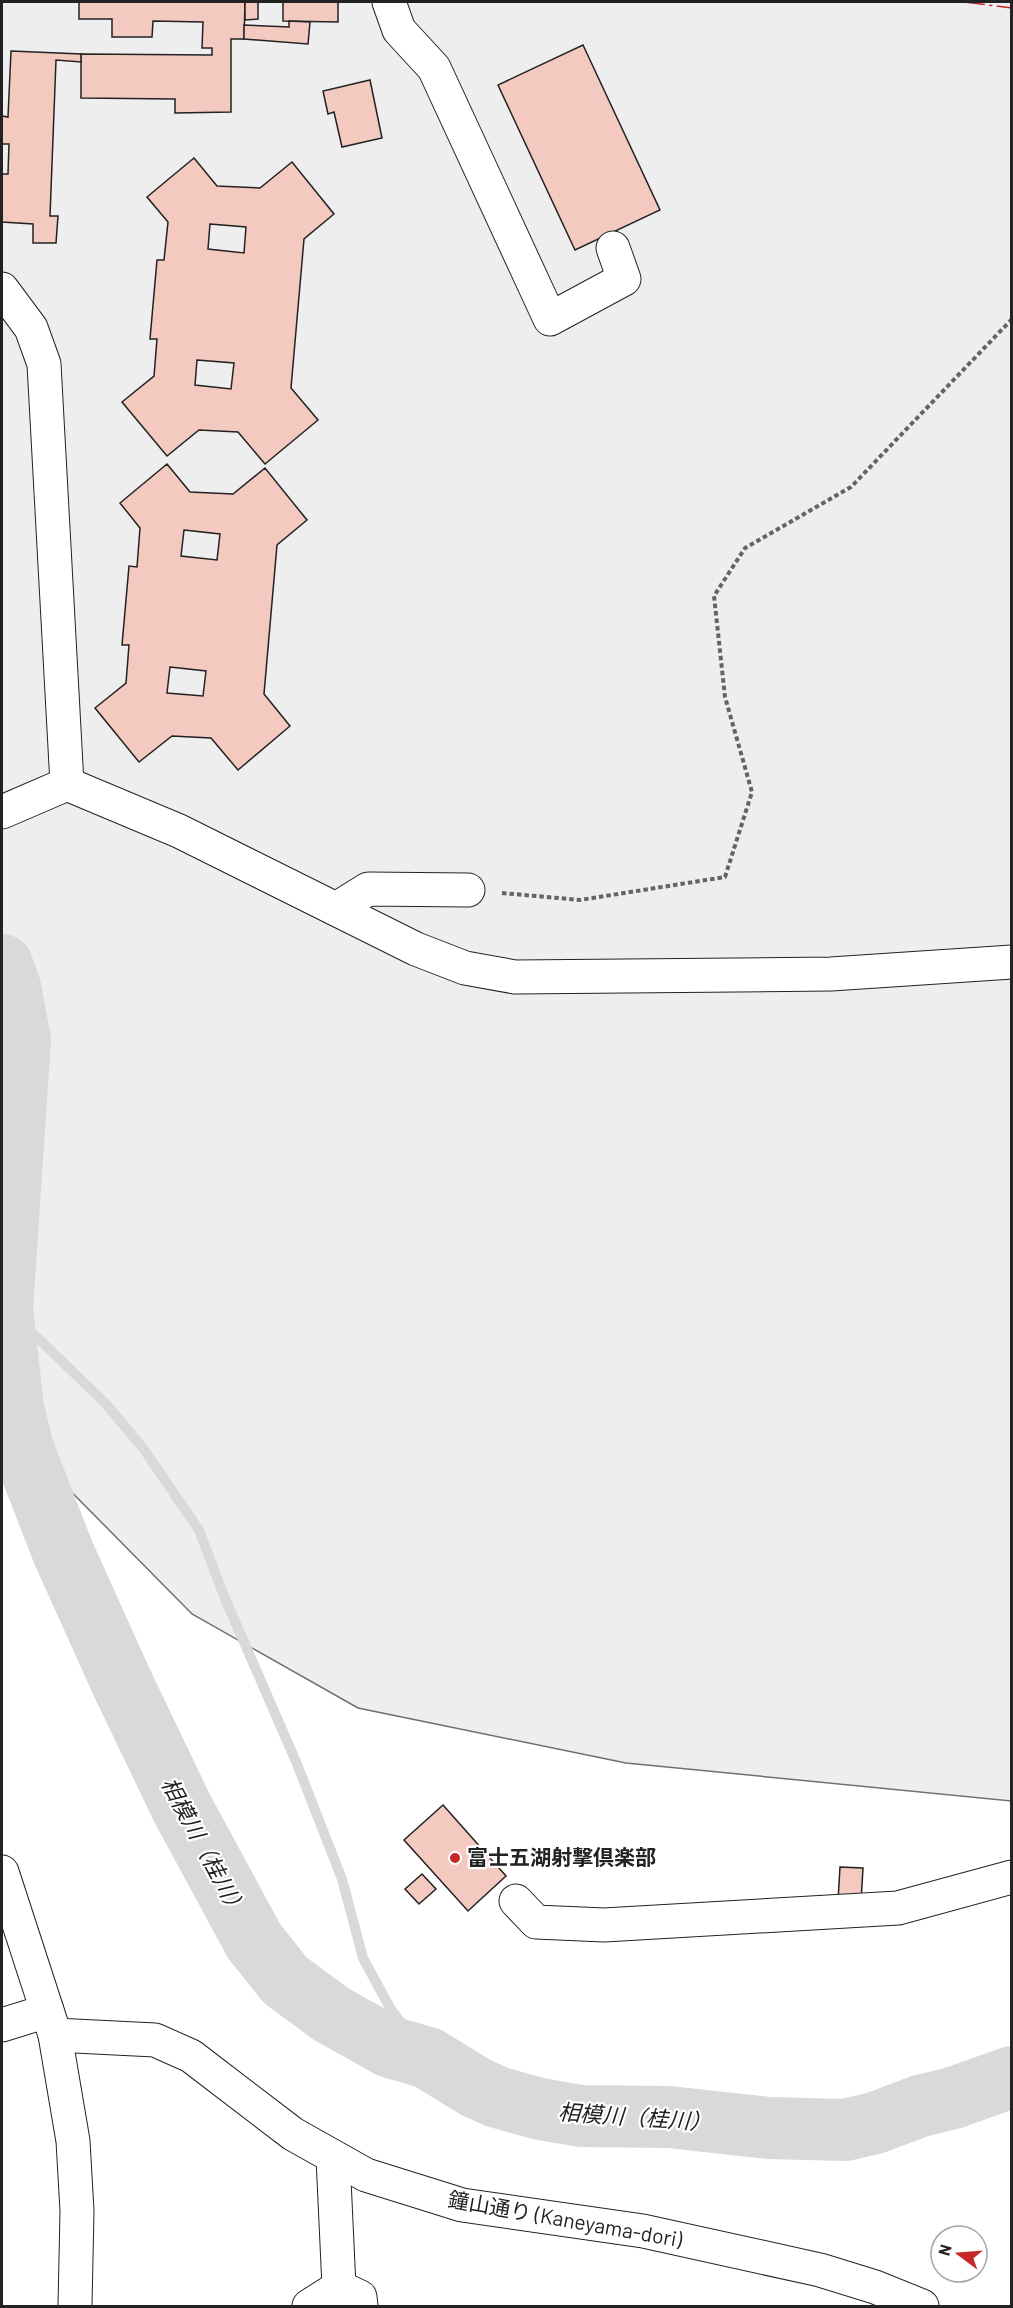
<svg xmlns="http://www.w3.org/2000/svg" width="1013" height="2308" viewBox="0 0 1013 2308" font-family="Barlow,'Noto Sans JP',sans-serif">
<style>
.green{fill:#eee;stroke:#6f6f6f;stroke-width:1.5}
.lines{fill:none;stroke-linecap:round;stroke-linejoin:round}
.stream{stroke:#d9d9d9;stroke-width:10}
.river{stroke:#d9d9d9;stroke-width:62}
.building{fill:#f3c9c0;stroke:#222;stroke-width:1.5;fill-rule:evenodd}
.minor-casing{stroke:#222;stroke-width:35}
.path{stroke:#646464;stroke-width:4;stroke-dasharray:4.5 3;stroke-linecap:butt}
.minor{stroke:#fff;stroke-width:33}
.power{stroke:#c62828;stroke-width:1.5;stroke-dasharray:21 4.5 3 4.5;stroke-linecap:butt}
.poi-dot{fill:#c62828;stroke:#fff;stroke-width:2}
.labels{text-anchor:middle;stroke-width:4.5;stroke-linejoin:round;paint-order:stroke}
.poi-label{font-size:21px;font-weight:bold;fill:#222;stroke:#fff;text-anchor:start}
.street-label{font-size:21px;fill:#222;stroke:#fff}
.water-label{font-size:22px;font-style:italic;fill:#222;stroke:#fff}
</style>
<rect width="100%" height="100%" fill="#fff"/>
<polygon class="green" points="2,2 1011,2 1011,1801 626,1763 358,1708 192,1614 34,1454 2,1352 2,994 7,958 2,937"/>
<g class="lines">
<polyline class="stream" points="2,1309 40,1340 106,1404 143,1448 199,1530 224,1596 297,1764 342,1879 363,1958 390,2008 428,2058"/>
<polyline class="river" points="2,965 10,987 20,1040 2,1309 13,1408 23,1449 63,1552 122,1683 182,1808 254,1941 285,1980 331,2014 390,2047 428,2058 475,2087 497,2097 540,2109 581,2116 669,2117 769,2128 845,2130 875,2123 920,2106 953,2098 1012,2077"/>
</g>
<g class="building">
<polygon points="79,2 245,2 244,39 231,39 231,112 175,113 175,99 81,98 81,54 212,55 212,48 202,48 203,22 153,21 152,37 112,37 112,19 79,19"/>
<polygon points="245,2 258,2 258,19 245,20"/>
<polygon points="283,2 338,2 338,22 283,21"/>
<polygon points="289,21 310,22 308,44 244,39 244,25 289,27"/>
<polygon points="583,45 660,210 575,250 498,85"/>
<polygon points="11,51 81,54 81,62 56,60 50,216 58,216 56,243 33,243 33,224 2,222 2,174 8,174 9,144 2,144 2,116 8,117"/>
<polygon points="370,80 382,138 342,147 334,112 328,114 323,91"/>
<path d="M194 158 217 186 260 188 292 162 334 214 304 239 291 388 318 420 265 464 238 432 199 430 167 456 122 402 154 376 157 339H150L157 260H164L168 222 147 197ZM210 224 246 227 244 253 208 249ZM197 360 234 363 231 389 195 385Z"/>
<path d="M167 464 190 492 233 494 265 468 307 520 277 545 264 694 290 726 238 770 211 738 172 736 139 762 95 708 126 683 129 645H122L129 566 137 567 140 528 120 503ZM184 530 220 534 217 560 181 556ZM170 667 206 671 203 696 167 693Z"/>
<polygon points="443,1805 506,1876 468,1911 404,1840"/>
<polygon points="840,1867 863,1868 861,1902 838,1901"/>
<polygon points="422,1874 436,1889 419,1904 405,1889"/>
</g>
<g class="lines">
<defs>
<g id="minor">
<polyline points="389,2 399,30 434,68 550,319 624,279 613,248"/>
<polyline points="2,289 31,328 44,364 67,784"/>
<polyline points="2,812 67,784 179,831 416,949 465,968 515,977 831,974 1012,962"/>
<polyline points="336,909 368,889 468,890"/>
<polyline points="2,1872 55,2035 73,2141 77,2211 75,2306"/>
<polyline points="516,1901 536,1922 604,1925 898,1908 1012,1877"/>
<polyline points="2,2025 47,2011"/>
<polyline points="55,2035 155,2040 191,2056 293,2134 366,2175 462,2205 643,2231 820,2270 875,2287 922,2306"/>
<polyline points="339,2287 360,2297 361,2306"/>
<polyline points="309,2306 339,2287 333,2158"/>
</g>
</defs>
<use href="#minor" class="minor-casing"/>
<polyline class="path" points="502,893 580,900 725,877 752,792 725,697 714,596 745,548 851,487 1012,319"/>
<use href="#minor" class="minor"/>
<polyline class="power" points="964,2 1012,8"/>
</g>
<circle class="poi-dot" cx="455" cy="1858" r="6"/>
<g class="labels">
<g class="poi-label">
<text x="467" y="1865">富士五湖射撃倶楽部</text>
</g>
<g class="street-label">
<text transform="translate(565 2220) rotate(10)" y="7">鐘山通り (Kaneyama-dori)</text>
</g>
<g class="water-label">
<text transform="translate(204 1847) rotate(62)" y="8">相模川（桂川）</text>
<text transform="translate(635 2117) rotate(4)" y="8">相模川（桂川）</text>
</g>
</g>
<rect width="1013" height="2308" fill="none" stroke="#222222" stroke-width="6"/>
<g transform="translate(959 2254) rotate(286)"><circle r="28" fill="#ffffff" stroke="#a7a7a7" stroke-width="1.5"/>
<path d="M0-4.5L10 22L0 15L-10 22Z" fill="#c62828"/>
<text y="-9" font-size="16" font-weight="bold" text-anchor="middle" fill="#222222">N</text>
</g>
</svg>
